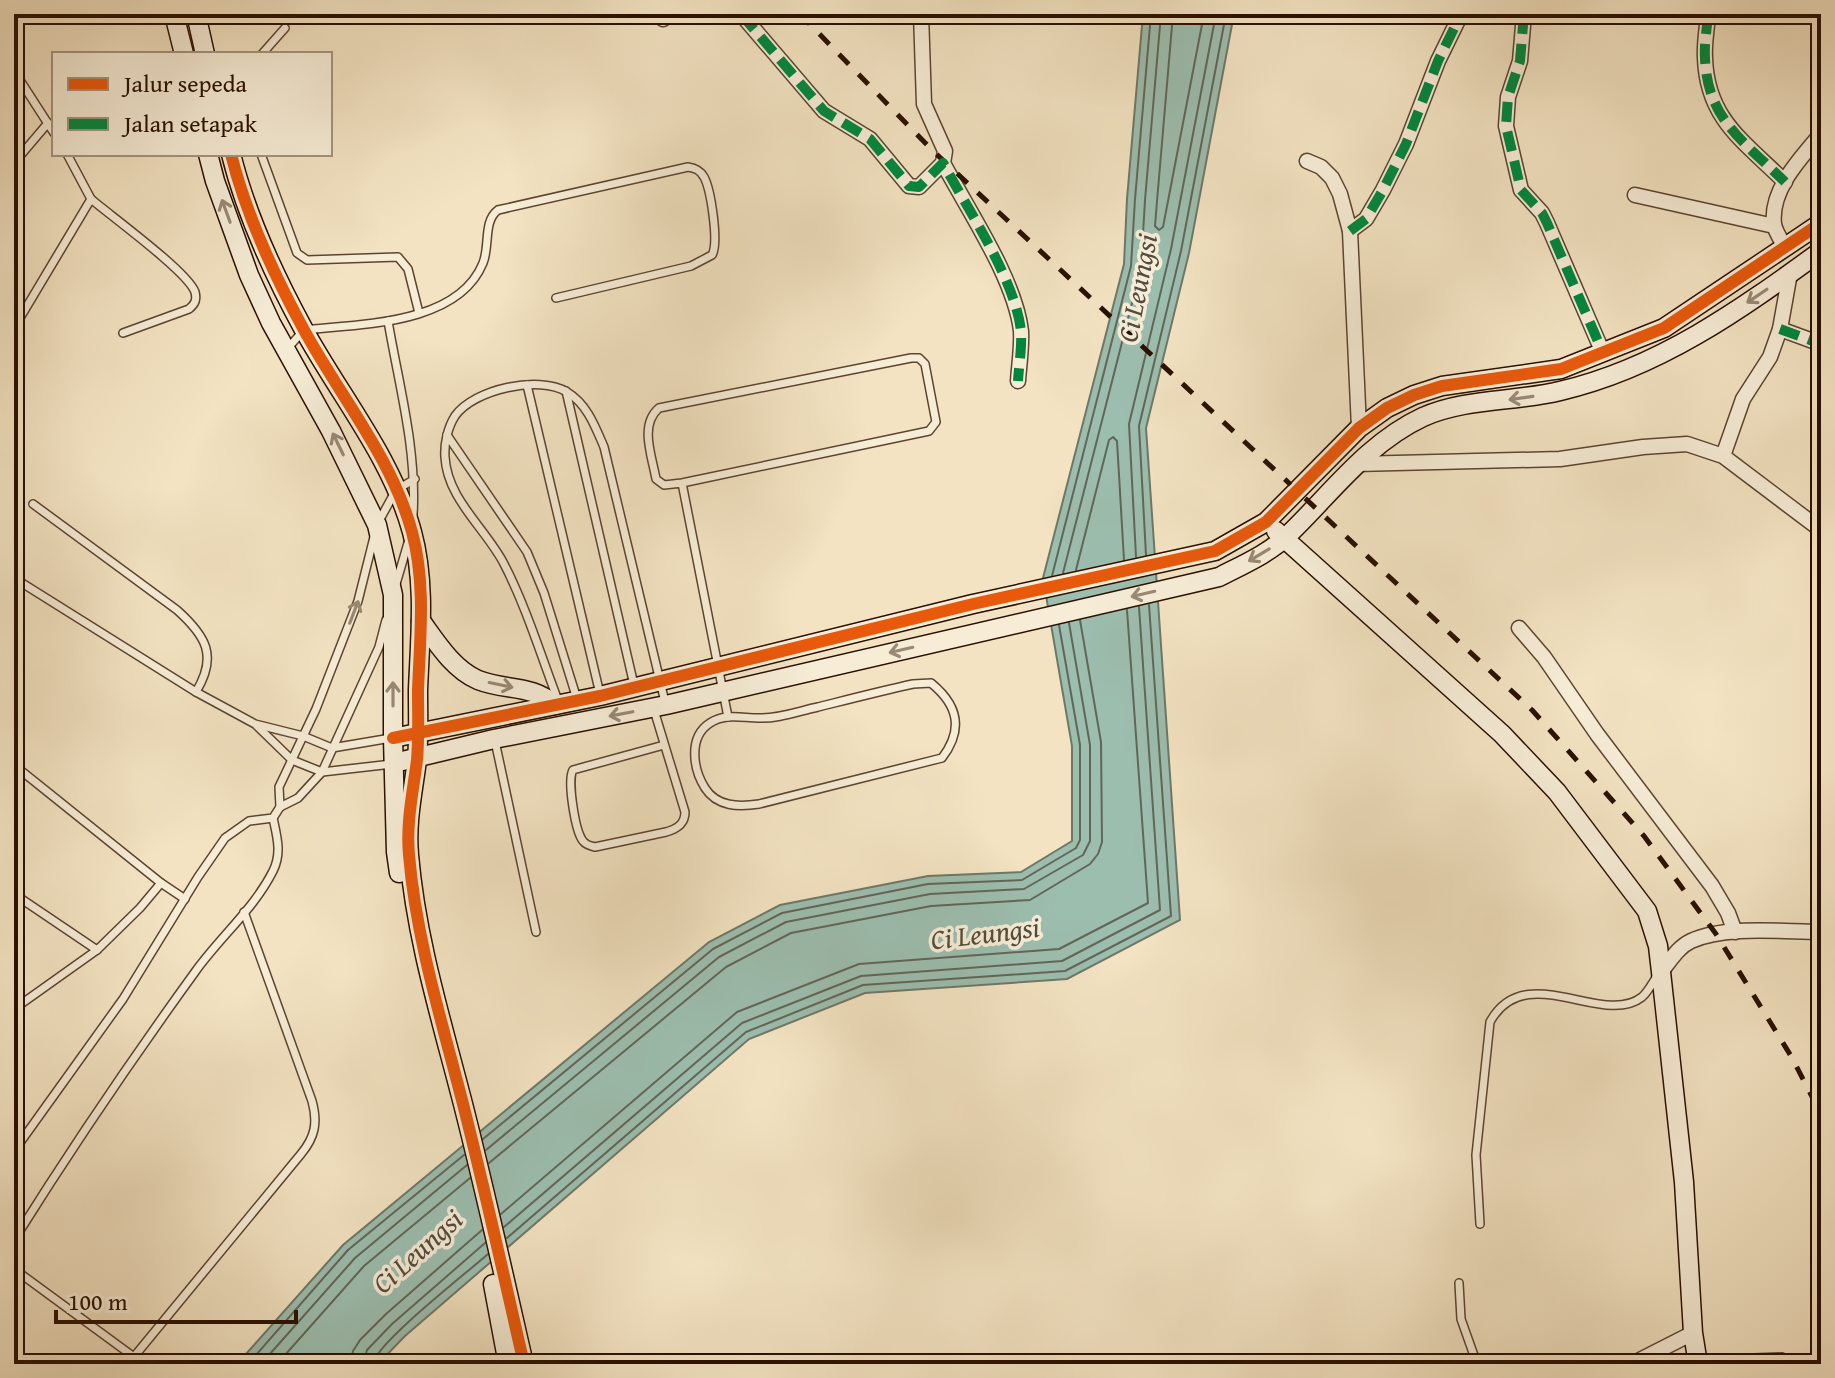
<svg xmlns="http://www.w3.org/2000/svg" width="1835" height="1378" viewBox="0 0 1835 1378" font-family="'Gentium Book Plus',serif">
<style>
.water{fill:#9cbeaf;stroke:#6e7869;stroke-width:2}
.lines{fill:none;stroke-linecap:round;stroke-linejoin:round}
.shore{stroke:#626658;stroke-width:2}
.lane-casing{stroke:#5c4430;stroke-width:10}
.street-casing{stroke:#5c4430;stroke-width:17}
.secondary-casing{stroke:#290f00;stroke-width:21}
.lane{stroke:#f7edd7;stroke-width:7}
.street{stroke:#f7edd7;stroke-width:14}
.secondary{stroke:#f7edd7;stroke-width:18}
.rail{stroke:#290f00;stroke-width:5;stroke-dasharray:14 14;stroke-linecap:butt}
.quiet{stroke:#00873e;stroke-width:10;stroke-dasharray:20 10;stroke-linecap:butt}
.cycleway-casing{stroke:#f7edd7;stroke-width:17}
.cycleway{stroke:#e8590c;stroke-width:12}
.oneway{stroke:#9a8976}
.labels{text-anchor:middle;stroke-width:7;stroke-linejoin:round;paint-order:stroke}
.water-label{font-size:28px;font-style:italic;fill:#514c3d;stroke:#f7edd7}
</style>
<rect width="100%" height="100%" fill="#f3e3c2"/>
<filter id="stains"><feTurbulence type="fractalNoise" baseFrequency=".0025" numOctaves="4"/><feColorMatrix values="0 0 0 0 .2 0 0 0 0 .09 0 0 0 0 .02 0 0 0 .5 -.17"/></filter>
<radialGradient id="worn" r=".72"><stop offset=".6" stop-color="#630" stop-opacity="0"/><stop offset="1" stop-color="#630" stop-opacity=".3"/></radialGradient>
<polygon class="water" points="1143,14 1234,14 1189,253 1146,428 1180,920 1067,979 865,993 749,1039 405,1336 378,1364 237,1364 343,1245 709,942 780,905 928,876 1021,872 1072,841 1072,746 1043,578 1124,264 1127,199"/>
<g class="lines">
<g class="shore">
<polyline points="1173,14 1157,201 1155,226 1159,230 1163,227 1204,14"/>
<polyline points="1146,555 1139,426 1181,251 1226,14"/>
<polyline points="1136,557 1129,424 1171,249 1216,14"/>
<polyline points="1076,570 1109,440 1113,437 1117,441 1124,560"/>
<polyline points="1063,573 1141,268 1145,200 1161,14"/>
<polyline points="1052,576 1131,266 1135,199 1151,14"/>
<polyline points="483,1139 713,949 782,913 928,884 1022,880 1076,848 1080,840 1080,745 1059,625"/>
<polyline points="486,1150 719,957 786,922 930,894 1024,889 1083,855 1090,841 1090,745 1069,623"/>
<polyline points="489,1163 726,967 791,933 931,906 1030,900 1090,864 1098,854 1102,842 1101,742 1080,620"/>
<polyline points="501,1214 737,1012 859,964 1059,949 1148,903 1127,610"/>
<polyline points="504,1227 742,1023 861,976 1062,961 1160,910 1139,607"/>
<polyline points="507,1238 746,1032 863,985 1065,971 1171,916 1149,605"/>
<polyline points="248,1364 348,1250 464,1155"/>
<polyline points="261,1364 355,1258 467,1165"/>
<polyline points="277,1364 364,1266 470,1178"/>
<polyline points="351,1364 353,1351 360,1340 386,1314 482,1230"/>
<polyline points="363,1364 367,1350 392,1324 485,1243"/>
<path d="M373 1364C375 1344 468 1272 488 1254"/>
</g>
<defs>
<g id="lane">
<polyline points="262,54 285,28"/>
<polyline points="14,71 54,133"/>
<polyline points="261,154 297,253 307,260 398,257 408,269 419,313"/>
<polyline points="14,163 48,123"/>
<path d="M91 199C111 216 188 272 195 292 197 300 195 304 189 309L123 333"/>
<path d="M388 321C399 386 417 449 413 515"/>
<polyline points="14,328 91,199 67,154"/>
<path d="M287 349 304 330C360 324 458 325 483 263 490 246 483 221 498 210L688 167C695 168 700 170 704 177 711 190 719 243 712 255L691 266 556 298"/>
<polyline points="527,385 600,694"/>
<polyline points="566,391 634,685"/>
<polyline points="447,435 527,552 544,593 577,699"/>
<path d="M682 483 664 485 656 479C652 456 639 425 659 408L911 358H919L925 364 936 422 929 431 682 483 728 717"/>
<path d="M33 504 177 610C206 636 218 656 196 692"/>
<polyline points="379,521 396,490 415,479"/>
<polyline points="14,578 196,692 255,724 303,736 332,748 391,738"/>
<polyline points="396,584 408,543"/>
<path d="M931 683C958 705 964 729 942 758L759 804C739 807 717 807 705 788 693 769 688 737 710 723 725 713 742 718 758 718 778 719 799 711 818 707 850 699 881 691 913 684Z"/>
<path d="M559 703C541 656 526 606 503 562 484 527 447 498 445 457 444 443 448 427 455 416 474 389 539 375 567 392 587 404 595 426 604 447L665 702"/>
<path d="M654 710 685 812C685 824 677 829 666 832L595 847C590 846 586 845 583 841 575 831 567 780 573 770L664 745"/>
<polyline points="257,726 292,760 322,772 392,764"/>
<polyline points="495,741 536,932"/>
<polyline points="14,765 161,883"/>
<polyline points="280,807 279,787 316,709 358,601 374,537"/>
<polyline points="14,894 97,950"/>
<polyline points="14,1009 97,950 140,908 161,883 185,899"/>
<polyline points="14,1151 123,999 198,877 225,838 249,821 273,818 280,807 298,798 322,772 379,647 386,620"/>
<path d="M1480 1224 1476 1155 1490 1022C1525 958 1603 1028 1642 997 1648 992 1653 982 1657 976"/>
<path d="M14 1240C71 1149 132 1059 195 972 219 938 254 909 273 871 282 853 277 837 273 818"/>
<polyline points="14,1269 134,1357"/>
<polyline points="1459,1283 1461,1319 1477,1364"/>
<polyline points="1699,1360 1782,1357"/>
<path d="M128 1364 301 1154C315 1137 318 1123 312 1101L244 912"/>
</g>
<g id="street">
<path d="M741 14 824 111 870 139 909 186 919 187 943 163C968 210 1015 279 1021 331 1022 347 1019 365 1018 381"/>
<polyline points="921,14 924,104 945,151 943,163"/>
<polyline points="1524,14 1520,61 1508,97 1506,126 1521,190 1542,213 1547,223 1603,353"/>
<path d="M1708 14C1707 29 1704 44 1705 58 1707 120 1745 142 1785 182"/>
<polyline points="663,19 671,14"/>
<polyline points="1307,161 1321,167 1332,178 1340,194 1350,231 1359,428"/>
<polyline points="1635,195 1774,226"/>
<polyline points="1350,231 1366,219 1383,190 1406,144 1438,61 1461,14"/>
<path d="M1785 247C1781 240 1775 231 1774 224 1770 189 1801 158 1821 134"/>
<polyline points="1780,329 1821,344"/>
<polyline points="1723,456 1743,399 1770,357 1780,329 1790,273"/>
<polyline points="1356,464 1560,459 1643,447 1687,444 1723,456 1821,530"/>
<polyline points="1519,628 1544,657 1597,734 1712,886 1728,913 1735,932"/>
<path d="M1661 972C1670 961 1678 947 1691 941 1726 925 1783 932 1821 932"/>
<polyline points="1632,1364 1693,1333"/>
</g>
<g id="secondary">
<polyline points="174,14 184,54"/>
<polyline points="196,14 205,54"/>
<polyline points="208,154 215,181 249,275 271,323 331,431 377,525 393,595 393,738 396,852 399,873"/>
<path d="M231 154C246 215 274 275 304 330 340 396 392 458 412 532 426 583 420 638 418 690 418 713 419 737 417 760 413 792 406 822 409 855 416 939 442 1022 463 1104 485 1190 504 1277 524 1364"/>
<polyline points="1276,531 1502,734 1557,792 1647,911 1658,946 1661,972 1684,1182 1693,1333 1698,1364"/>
<path d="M421 621C437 643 453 669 478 680 506 691 532 684 555 705"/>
<polyline points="393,738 600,696 973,604 1215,551 1266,522 1359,428 1387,408 1414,395 1442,386 1561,369 1664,328 1821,223"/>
<path d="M394 763 494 739 666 705 1219 577C1242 565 1268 554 1287 536 1330 495 1367 443 1423 417 1465 398 1516 402 1560 391 1659 368 1740 310 1821 251"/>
<polyline points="493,1284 508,1364"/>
</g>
</defs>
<use href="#lane" class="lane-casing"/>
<use href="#street" class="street-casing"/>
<use href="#secondary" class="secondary-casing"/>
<use href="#lane" class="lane"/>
<use href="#street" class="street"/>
<use href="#secondary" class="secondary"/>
<polyline class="rail" points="800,14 932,150 1532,710 1644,836 1716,934 1791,1056 1821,1114"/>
<g class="quiet">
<path d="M741 14 824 111 870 139 909 186 919 187 943 163C968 210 1015 279 1021 331 1022 347 1019 365 1018 381"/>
<polyline points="1524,14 1520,61 1508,97 1506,126 1521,190 1542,213 1547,223 1603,353"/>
<path d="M1708 14C1707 29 1704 44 1705 58 1707 120 1745 142 1785 182"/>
<polyline points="663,19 671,14"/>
<polyline points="1350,231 1366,219 1383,190 1406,144 1438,61 1461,14"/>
<polyline points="1780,329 1821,344"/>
</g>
<defs>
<g id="cycleway">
<path d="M231 154C246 215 274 275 304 330 340 396 392 458 412 532 426 583 420 638 418 690 418 713 419 737 417 760 413 792 406 822 409 855 416 939 442 1022 463 1104 485 1190 504 1277 524 1364"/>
<polyline points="393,738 600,696 973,604 1215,551 1266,522 1359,428 1387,408 1414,395 1442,386 1561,369 1664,328 1821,223"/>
</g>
</defs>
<use href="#cycleway" class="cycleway-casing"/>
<use href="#cycleway" class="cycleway"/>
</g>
<defs><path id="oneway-shaft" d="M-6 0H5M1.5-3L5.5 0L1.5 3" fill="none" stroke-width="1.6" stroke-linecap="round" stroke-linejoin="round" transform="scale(2)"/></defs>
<g class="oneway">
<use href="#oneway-shaft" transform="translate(226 211) rotate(-110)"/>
<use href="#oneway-shaft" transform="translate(1757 296) rotate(146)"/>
<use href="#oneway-shaft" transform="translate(1521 398) rotate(172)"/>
<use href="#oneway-shaft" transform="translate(338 444) rotate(-116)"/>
<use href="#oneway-shaft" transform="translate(1259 555) rotate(149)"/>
<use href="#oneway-shaft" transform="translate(1143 594) rotate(167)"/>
<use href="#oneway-shaft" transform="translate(354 612) rotate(-69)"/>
<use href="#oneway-shaft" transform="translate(901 650) rotate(167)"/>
<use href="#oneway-shaft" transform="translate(501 685) rotate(12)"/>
<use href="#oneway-shaft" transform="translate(393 694) rotate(-90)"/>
<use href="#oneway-shaft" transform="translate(621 714) rotate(169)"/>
</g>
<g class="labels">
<g class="water-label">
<text transform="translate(1137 288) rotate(-79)" y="10">Ci Leungsi</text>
<text transform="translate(985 933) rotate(-7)" y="10">Ci Leungsi</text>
<text transform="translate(417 1251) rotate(-42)" y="10">Ci Leungsi</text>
</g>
</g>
<rect width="1835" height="1378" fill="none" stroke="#f3e3c2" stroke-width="48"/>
<rect x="16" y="16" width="1803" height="1346" fill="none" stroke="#290f00" stroke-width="4"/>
<rect x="24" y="24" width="1787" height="1330" fill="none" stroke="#290f00" stroke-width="2"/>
<rect x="52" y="52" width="280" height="104" fill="#f7edd7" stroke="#a59481" stroke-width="2"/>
<rect x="68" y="78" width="40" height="12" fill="#e8590c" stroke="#a59481" stroke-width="2"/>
<text x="124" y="92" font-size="24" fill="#290f00">Jalur sepeda</text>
<rect x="68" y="118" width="40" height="12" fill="#00873e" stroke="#a59481" stroke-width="2"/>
<text x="124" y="132" font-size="24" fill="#290f00">Jalan setapak</text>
<path d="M56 1310v12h240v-12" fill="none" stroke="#290f00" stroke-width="4"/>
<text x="68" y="1310" font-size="24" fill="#290f00" stroke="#f7edd7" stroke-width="6" paint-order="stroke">100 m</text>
<rect width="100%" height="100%" filter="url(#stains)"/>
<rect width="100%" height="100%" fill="url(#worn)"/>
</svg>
